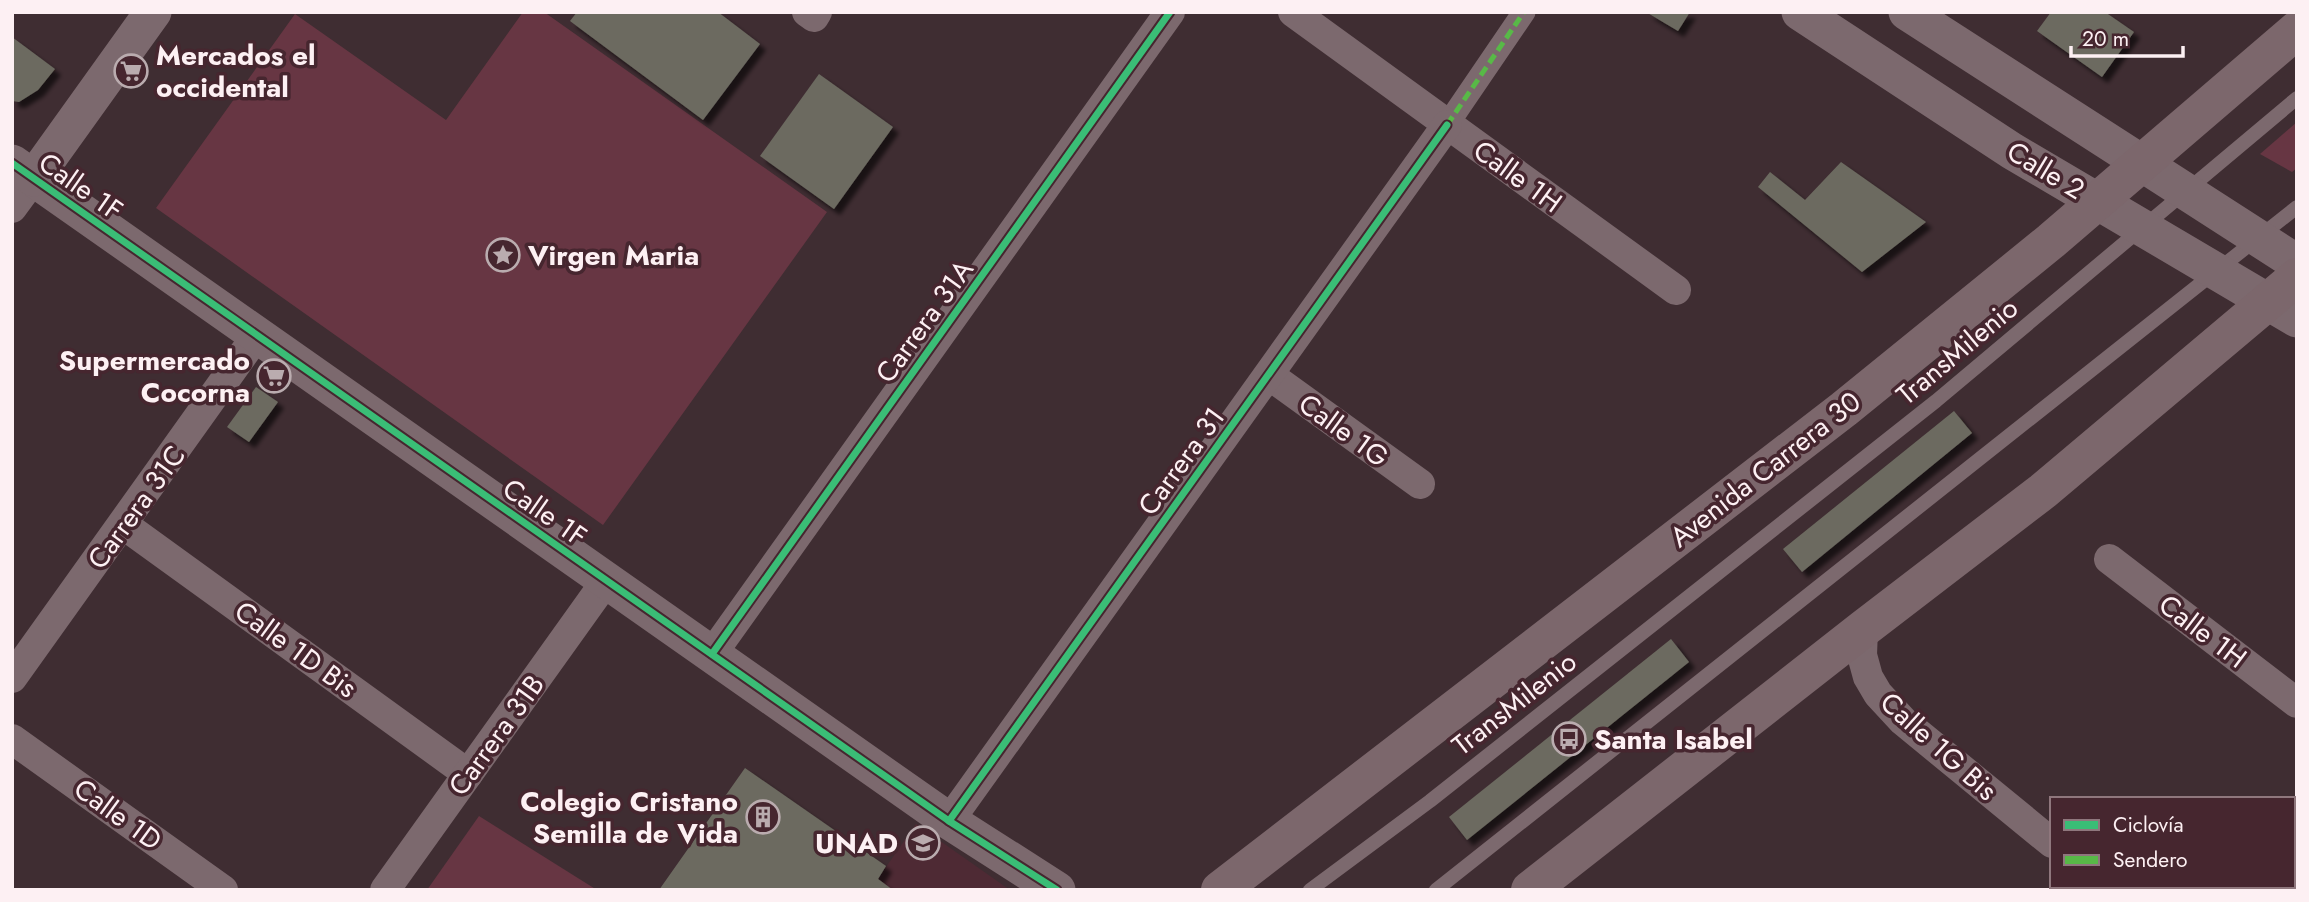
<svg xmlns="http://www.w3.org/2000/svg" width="2309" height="902" viewBox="0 0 2309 902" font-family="Jost,sans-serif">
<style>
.built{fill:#4e2a34}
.green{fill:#673643}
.building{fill:#6c6b60;filter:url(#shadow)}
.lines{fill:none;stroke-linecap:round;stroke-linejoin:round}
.service{stroke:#7c696e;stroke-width:14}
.pedestrian{stroke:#7c696e;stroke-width:23}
.minor{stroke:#7c696e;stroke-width:30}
.tertiary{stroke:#7c696e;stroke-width:37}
.trunk{stroke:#7c676c;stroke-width:38}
.quiet{stroke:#58b947;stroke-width:5;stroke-dasharray:10 5;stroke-linecap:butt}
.cycleway-casing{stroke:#46262f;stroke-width:11}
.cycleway{stroke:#3abd76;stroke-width:7}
.labels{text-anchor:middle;stroke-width:7;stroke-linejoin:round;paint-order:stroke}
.poi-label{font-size:28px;font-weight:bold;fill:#fdf0f3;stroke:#46262f;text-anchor:start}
.street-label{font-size:28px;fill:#fdf0f3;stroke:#46262f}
</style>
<defs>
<filter id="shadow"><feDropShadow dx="6" dy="6" stdDeviation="2" flood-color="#0009"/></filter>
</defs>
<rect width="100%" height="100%" fill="#3f2d32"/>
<polygon class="built" points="916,824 1010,890 870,890"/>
<g class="green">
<polygon points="523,12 544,12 827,212 603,525 156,208 295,14 446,120"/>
<polygon points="2297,122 2297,168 2292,172 2260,154"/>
<polygon points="479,816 597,890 427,890"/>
</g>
<g class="building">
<polygon points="577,12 718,12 760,44 703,120 570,21"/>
<polygon points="1646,12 1690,12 1678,31"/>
<polygon points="2051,12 2105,12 2134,32 2102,77 2037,31"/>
<polygon points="12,37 55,69 38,90 19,102 12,101"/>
<polygon points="819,74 893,127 834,209 760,156"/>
<polygon points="1841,162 1926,222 1862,272 1758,187 1770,172 1805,200"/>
<polygon points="256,387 278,402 249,442 227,427"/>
<polygon points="1954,411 1972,433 1802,572 1783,549"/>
<polygon points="1671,639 1689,662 1467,840 1449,817"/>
<polygon points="745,768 886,866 878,879 893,890 659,890"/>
</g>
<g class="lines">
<g class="service">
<polyline points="1310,890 1430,801 1936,401 2297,98"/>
<polyline points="1436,890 2297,207"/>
</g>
<polyline class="pedestrian" points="1447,125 1524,12"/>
<g class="minor">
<polyline points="807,12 814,17 817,12"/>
<polyline points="1293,12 1676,290"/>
<polyline points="12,208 34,178"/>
<polyline points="1269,375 1420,484"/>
<polyline points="124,525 468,774"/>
<polyline points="2109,559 2297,703"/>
<polyline points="1863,629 1862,655 1868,677 1878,694 1903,721 2052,843"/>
<polyline points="712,654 1170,12"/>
<polyline points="12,678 257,335"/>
<polyline points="12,739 223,890"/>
<polyline points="949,821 1447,125"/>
<polyline points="2105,886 2109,890"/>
<polyline points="385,890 606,581"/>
</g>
<g class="tertiary">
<polyline points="1800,12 2012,151 2297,319"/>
<polyline points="1907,12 2297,263"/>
<polyline points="12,163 949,821 1057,890"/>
<polyline points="34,178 153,12"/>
</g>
<g class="trunk">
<polyline points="1220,890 1844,409 2051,241 2297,30"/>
<polyline points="1530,890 1863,629 2043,491 2297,277"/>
</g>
<polyline class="quiet" points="1447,125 1524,12"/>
<defs>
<g id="cycleway">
<polyline points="12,163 949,821 1057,890"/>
<polyline points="712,654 1170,12"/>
<polyline points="949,821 1447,125"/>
</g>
</defs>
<use href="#cycleway" class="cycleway-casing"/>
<use href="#cycleway" class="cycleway"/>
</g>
<defs>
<symbol id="supermarket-ring" viewBox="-11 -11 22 22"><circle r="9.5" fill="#46262f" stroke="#baacaf" stroke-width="1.5"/><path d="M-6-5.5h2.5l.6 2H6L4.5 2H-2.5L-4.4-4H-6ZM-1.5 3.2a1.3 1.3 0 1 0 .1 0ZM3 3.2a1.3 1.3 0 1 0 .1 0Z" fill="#baacaf"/></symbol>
<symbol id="sight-ring" viewBox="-11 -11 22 22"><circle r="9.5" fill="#46262f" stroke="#baacaf" stroke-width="1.5"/><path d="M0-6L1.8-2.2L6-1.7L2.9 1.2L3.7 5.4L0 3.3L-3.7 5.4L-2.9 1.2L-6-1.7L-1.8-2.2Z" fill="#baacaf"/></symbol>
<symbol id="bus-ring" viewBox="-11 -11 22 22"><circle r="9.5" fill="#46262f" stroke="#baacaf" stroke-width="1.5"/><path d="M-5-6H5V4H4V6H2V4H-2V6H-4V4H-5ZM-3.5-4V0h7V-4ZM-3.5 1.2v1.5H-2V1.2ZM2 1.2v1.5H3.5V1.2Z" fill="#baacaf"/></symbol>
<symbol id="building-ring" viewBox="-11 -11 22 22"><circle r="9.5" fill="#46262f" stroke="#baacaf" stroke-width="1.5"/><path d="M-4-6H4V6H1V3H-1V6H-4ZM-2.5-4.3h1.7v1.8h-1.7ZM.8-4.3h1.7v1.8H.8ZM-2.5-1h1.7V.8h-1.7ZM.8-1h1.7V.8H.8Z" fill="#baacaf"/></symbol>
<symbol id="university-ring" viewBox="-11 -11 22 22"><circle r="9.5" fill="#46262f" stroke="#baacaf" stroke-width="1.5"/><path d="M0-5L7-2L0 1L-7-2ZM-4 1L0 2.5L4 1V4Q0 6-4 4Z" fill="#baacaf"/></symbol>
</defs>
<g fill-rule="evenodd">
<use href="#supermarket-ring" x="112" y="52" width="38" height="38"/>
<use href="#sight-ring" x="484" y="236" width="38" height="38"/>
<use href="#supermarket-ring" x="255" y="357" width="38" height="38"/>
<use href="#bus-ring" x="1550" y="720" width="38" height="38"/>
<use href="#building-ring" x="744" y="798" width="38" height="38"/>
<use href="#university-ring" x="904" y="824" width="38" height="38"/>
</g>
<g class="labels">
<g class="poi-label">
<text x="156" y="65">Mercados el<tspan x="156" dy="32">occidental</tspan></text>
<text x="528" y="265">Virgen Maria</text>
<text x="250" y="370" text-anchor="end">Supermercado<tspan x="250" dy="32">Cocorna</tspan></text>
<text x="1594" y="749">Santa Isabel</text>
<text x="738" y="811" text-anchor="end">Colegio Cristano<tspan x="738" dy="32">Semilla de Vida</tspan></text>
<text x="898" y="853" text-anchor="end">UNAD</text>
</g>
<g class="street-label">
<text transform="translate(2046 170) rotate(31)" y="10">Calle 2</text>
<text transform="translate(1518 176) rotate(36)" y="10">Calle 1H</text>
<text transform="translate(81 186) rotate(35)" y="10">Calle 1F</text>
<text transform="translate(924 321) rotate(-54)" y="10">Carrera 31A</text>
<text transform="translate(1957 351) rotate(-40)" y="10">TransMilenio</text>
<text transform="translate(1344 430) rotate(36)" y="10">Calle 1G</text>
<text transform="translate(1181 461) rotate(-54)" y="10">Carrera 31</text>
<text transform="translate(1765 469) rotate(-38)" y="10">Avenida Carrera 30</text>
<text transform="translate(136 507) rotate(-54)" y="10">Carrera 31C</text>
<text transform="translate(545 512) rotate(35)" y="10">Calle 1F</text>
<text transform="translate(2203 631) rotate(37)" y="10">Calle 1H</text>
<text transform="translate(296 649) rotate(36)" y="10">Calle 1D Bis</text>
<text transform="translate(1514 703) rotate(-38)" y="10">TransMilenio</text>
<text transform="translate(496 735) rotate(-54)" y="10">Carrera 31B</text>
<text transform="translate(1939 746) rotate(42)" y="10">Calle 1G Bis</text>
<text transform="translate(118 814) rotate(36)" y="10">Calle 1D</text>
</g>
</g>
<rect width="2309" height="902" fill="none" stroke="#fdf0f3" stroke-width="28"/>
<rect x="2050" y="797" width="245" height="91" fill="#46262f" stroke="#8f777d" stroke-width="2"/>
<rect x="2064" y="820" width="35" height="10" fill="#3abd76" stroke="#8f777d" stroke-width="2"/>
<text x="2113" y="832" font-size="21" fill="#fdf0f3">Ciclovía</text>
<rect x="2064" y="855" width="35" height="10" fill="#58b947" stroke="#8f777d" stroke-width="2"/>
<text x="2113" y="867" font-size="21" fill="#fdf0f3">Sendero</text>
<path d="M2071 46v10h112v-10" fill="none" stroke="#fdf0f3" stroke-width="3.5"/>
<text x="2082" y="46" font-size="21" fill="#fdf0f3" stroke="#46262f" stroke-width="5" paint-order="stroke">20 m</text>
</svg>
